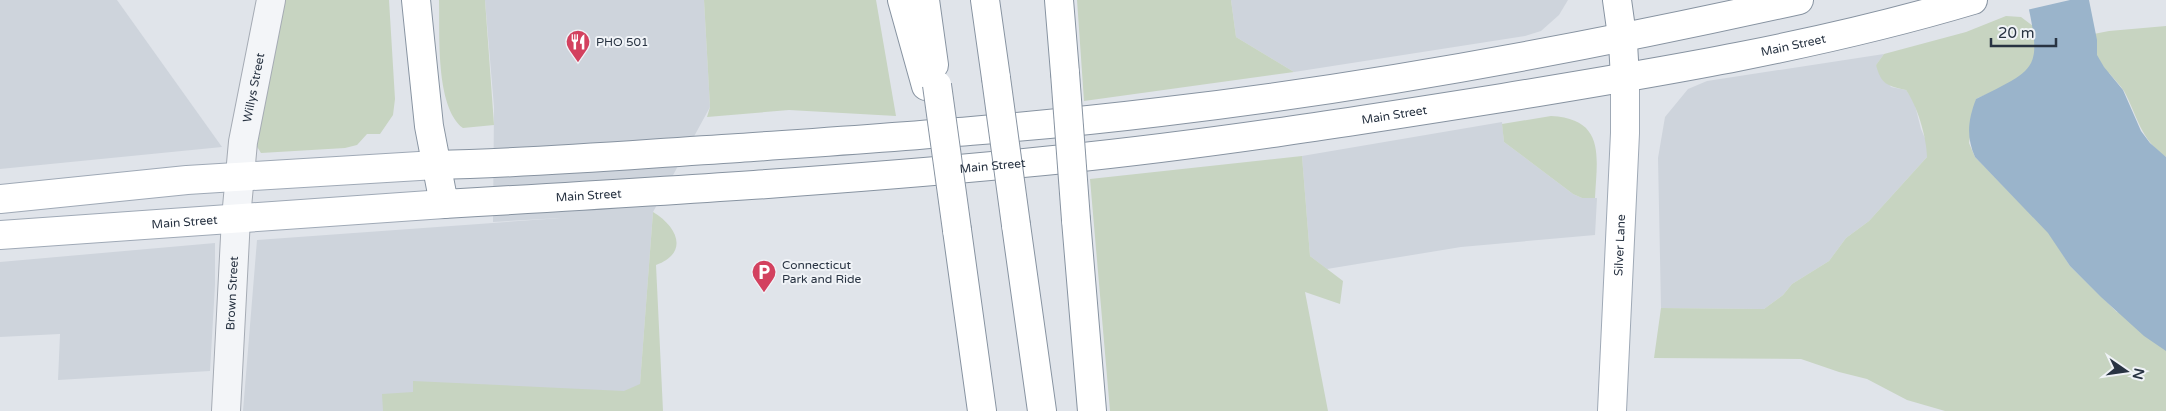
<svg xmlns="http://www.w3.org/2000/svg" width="2166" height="411" viewBox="0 0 2166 411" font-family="'Varela Round',sans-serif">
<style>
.built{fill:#ced4dc}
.green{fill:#c7d4c1}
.water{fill:#9ab4cb}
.pier{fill:#e0e4ea}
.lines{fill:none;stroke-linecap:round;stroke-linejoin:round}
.minor-casing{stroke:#a5abb4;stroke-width:30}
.major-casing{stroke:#9fa9b6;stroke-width:30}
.highway-casing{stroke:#8793a1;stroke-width:30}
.minor{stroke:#f3f5f8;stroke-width:28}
.major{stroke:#fff;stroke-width:28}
.highway{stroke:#fff;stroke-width:28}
.highway-bridge-casing{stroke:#8793a1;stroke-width:30;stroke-linecap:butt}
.highway-bridge{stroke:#fff;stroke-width:28}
.labels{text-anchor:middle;stroke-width:4;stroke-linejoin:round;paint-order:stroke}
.poi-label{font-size:12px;fill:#283342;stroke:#f0f3f7;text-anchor:start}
.street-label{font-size:12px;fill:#283342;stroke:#f0f3f7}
</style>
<rect width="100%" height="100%" fill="#e0e4ea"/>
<g class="built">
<polygon points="0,0 117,0 222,147 0,169"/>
<polygon points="485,0 704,0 710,107 653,212 638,411 243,411 257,240 561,218 493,222 494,107"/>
<polygon points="1231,0 1568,0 1559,15 1541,31 1525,36 1294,72 1236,37"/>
<polygon points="1884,54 1876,65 1891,87 1906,90 1914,101 1921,129 1927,143 1927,157 1869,221 1846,238 1829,261 1792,284 1783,295 1764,309 1661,308 1658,158 1665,117 1688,89 1707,81"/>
<polygon points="1502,122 1504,142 1573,194 1582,198 1597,198 1595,235 1461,247 1327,269 1310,256 1302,156"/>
<polygon points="215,243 215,285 210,371 58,380 60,334 0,337 0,262"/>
</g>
<g class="green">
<polygon points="283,0 389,0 395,99 393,115 380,134 367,134 357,145 345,148 261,153 256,145"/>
<path d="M439 0H485L494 125 463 128C435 107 440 33 439 0Z"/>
<polygon points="704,0 876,0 896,116 789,110 707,117 710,107"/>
<polygon points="1077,0 1231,0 1236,37 1294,72 1084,101"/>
<path d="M2006 16 2021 17 2033 26C2033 35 2037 49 2035 57 2027 80 1995 90 1976 99L1969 143 1975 157 2049 233 2070 266 2117 312 2166 319V411H1945L1907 400 1867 379 1839 372 1801 359 1654 358 1661 308 1764 309 1783 295 1792 284 1829 261 1846 238 1869 221 1927 157C1927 138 1917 105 1906 90 1887 86 1881 84 1876 65L1884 54 1966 32Z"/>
<path d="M2166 26V157C2140 139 2138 117 2124 91 2120 85 2114 79 2109 73L2072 67 2063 40 2109 31Z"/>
<path d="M1551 116C1606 119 1597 157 1595 198H1582L1573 194 1504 142 1502 124Z"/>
<polygon points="1302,156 1310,256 1343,281 1340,304 1305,292 1328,411 1110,411 1090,179"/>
<path d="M653 212C678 227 689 253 656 265L663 411H383L382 394 413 392V381L624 391 640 384Z"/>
</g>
<path class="water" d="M2027 0H2089L2097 40V55L2104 67 2123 90 2141 131 2150 143 2166 157V351L2144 336 2101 297 2070 266 2048 233 1975 157C1966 137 1968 120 1976 99 2038 68 2042 70 2027 0Z"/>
<polygon class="pier" points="2025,0 2070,0 2027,10"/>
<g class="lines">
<defs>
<g id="minor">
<path id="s1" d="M226 411 236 218 243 142 271 0"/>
</g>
<g id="major">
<polyline points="0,199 187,180 436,165"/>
<path id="s2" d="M0 235 444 204"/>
<path id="s3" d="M1612 411 1625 133V78"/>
</g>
<g id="highway">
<path id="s4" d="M416 0 429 126 444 204C651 192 858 180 1064 159 1211 144 1357 121 1502 98 1661 72 1819 46 1973 0"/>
<polyline points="902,0 926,86"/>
<polyline points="925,0 934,65"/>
<polyline points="985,0 996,78"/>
<polyline points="1059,0 1065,73"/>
<polyline points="1617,0 1623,43 1625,78"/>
<path d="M436 165C537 163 639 154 739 148 880 138 1020 129 1160 112 1375 87 1588 47 1799 0"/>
<polyline points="1076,220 1092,411"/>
<polyline points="1016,225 1042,411"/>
<polyline points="957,230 982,411"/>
</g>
</defs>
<use href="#minor" class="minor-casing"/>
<use href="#major" class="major-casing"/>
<use href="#highway" class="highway-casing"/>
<use href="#minor" class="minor"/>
<use href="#major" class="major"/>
<use href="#highway" class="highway"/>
<defs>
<g id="highway-bridge">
<polyline points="1065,73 1076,220"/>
<polyline points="996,78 1016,225"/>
<polyline points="937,85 957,230"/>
</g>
</defs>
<use href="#highway-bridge" class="highway-bridge-casing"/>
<use href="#highway-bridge" class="highway-bridge"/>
</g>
<defs>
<symbol id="restaurant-pin" viewBox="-11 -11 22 30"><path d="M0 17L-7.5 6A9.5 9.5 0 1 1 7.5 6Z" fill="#d3415f" stroke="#f0f3f7"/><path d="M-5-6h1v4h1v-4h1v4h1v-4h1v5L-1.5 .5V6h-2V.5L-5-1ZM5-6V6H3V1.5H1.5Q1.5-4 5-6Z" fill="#fff"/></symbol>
<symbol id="parking-pin" viewBox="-11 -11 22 30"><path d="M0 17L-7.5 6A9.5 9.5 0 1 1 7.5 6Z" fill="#d3415f" stroke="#f0f3f7"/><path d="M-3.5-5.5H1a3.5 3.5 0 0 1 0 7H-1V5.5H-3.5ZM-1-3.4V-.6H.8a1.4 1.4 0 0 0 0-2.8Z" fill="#fff"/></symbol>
</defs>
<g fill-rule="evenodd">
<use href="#restaurant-pin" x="564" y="28" width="28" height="38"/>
<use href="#parking-pin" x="750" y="258" width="28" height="38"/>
</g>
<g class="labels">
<g class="poi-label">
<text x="596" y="46">PHO 501</text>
<text x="782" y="269">Connecticut<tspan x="782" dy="14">Park and Ride</tspan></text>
</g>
<g class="street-label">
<text dy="4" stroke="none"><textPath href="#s4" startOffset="1566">Main Street</textPath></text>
<text dy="4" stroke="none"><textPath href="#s1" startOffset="325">Willys Street</textPath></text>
<text dy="4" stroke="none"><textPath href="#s4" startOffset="1161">Main Street</textPath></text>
<text dy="4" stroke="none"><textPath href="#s4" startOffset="756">Main Street</textPath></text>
<text dy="4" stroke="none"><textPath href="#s4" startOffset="351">Main Street</textPath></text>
<text dy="4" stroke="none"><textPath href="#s2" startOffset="185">Main Street</textPath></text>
<text dy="4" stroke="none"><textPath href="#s3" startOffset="166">Silver Lane</textPath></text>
<text dy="4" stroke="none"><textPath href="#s1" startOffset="118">Brown Street</textPath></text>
</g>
</g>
<g transform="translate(2126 371) rotate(103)" stroke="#f0f3f7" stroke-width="4" paint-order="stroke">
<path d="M0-4L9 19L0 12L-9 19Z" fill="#283342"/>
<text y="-8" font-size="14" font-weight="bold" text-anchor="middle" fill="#283342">N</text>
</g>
<path d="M1991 38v8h65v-8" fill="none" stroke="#283342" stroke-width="2.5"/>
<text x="1998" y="38" font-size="15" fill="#283342" stroke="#f0f3f7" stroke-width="4" paint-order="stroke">20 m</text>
</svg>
